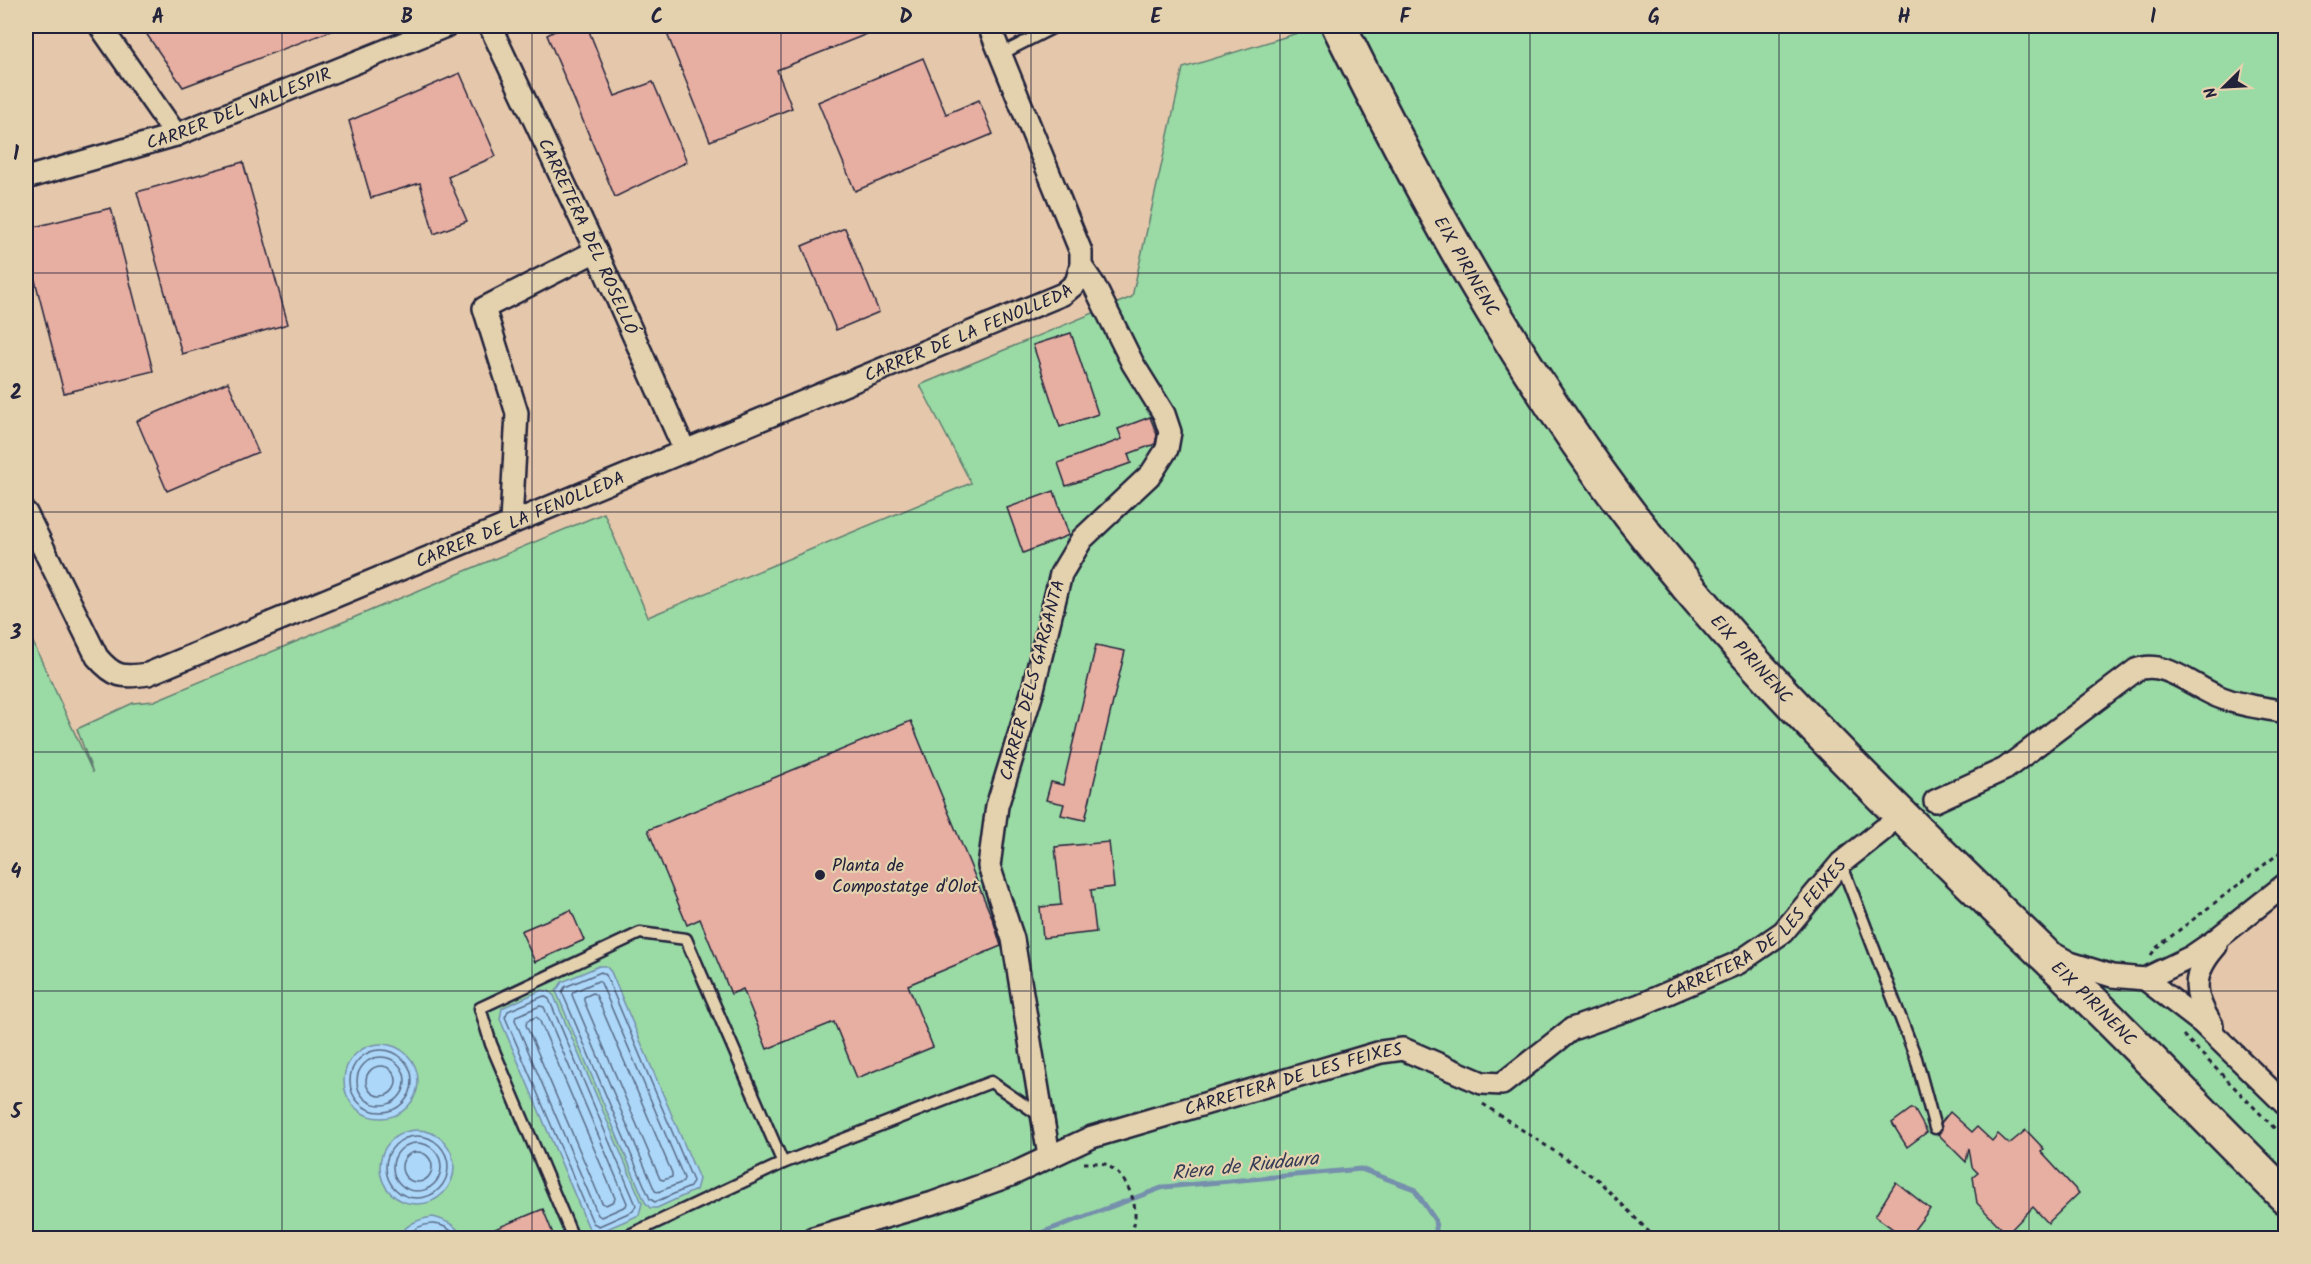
<svg xmlns="http://www.w3.org/2000/svg" width="2311" height="1264" viewBox="0 0 2311 1264" font-family="Kalam,sans-serif">
<style>
.built{fill:#e5c7ab}
.green{fill:#9adaa4;stroke:#5e7e70;stroke-width:1.5}
.water{fill:#acd7f8;stroke:#758fac;stroke-width:1.5}
.lines{fill:none;stroke-linecap:round;stroke-linejoin:round}
.shore{stroke:#596a87;stroke-width:1.5}
.stream{stroke:#758fac;stroke-width:5}
.building{fill:#e7aea2;stroke:#22223b;stroke-width:1.5}
.lane-casing{stroke:#22223b;stroke-width:15}
.street-casing{stroke:#22223b;stroke-width:26}
.primary-casing{stroke:#22223b;stroke-width:38}
.path{stroke:#22223b;stroke-width:3;stroke-dasharray:4.5 4.5;stroke-linecap:butt}
.lane{stroke:#e4d2af;stroke-width:10}
.street{stroke:#e4d2af;stroke-width:21}
.primary{stroke:#e4d2af;stroke-width:33}
.grid{fill:none;stroke:#22223b;stroke-width:1.5;stroke-opacity:0.55}
.poi-dot{fill:#22223b;stroke:#e4d2af;stroke-width:2}
.labels{text-anchor:middle;stroke-width:4.5;stroke-linejoin:round;paint-order:stroke}
.street-label{font-size:18px;fill:#22223b;stroke:#e4d2af}
.poi-label{font-size:18px;fill:#22223b;stroke:#e4d2af;text-anchor:start}
.water-label{font-size:20px;font-style:italic;fill:#373d57;stroke:#e4d2af}
.neatline{fill:none;stroke:#22223b;stroke-width:2}
.grid-label{font-size:20px;text-anchor:middle;font-weight:bold;fill:#22223b}
</style>
<rect width="100%" height="100%" fill="#e4d2af"/>
<filter id="ink" filterUnits="userSpaceOnUse"><feTurbulence type="fractalNoise" baseFrequency=".0167" numOctaves="2"/><feDisplacementMap in="SourceGraphic" scale="12" xChannelSelector="R" yChannelSelector="G"/><feConvolveMatrix kernelMatrix="1 2 1 2 8 2 1 2 1" color-interpolation-filters="sRGB"/></filter>
<g filter="url(#ink)">
<g class="built">
<polygon points="26,26 1299,26 1302,32 1183,68 1132,297 920,385 971,482 166,818 98,786 26,627"/>
<polygon points="2285,874 2285,1119 2153,993 2156,966"/>
</g>
<polygon class="green" points="1299,26 2285,26 2285,874 2209,935 2144,979 2285,1120 2285,1238 26,1238 26,627 93,773 77,729 133,703 154,701 604,513 648,617 971,483 920,385 1132,297 1183,68 1301,32"/>
<g class="water">
<polygon points="599,966 606,966 611,972 699,1179 696,1190 657,1208 650,1208 645,1202 556,991 562,982"/>
<polygon points="542,990 549,991 554,996 642,1203 639,1215 600,1232 593,1232 588,1226 500,1019 502,1008"/>
<circle cx="381" cy="1081" r="37"/>
<circle cx="417" cy="1167" r="37"/>
<path d="M433 1217C448 1221 456 1226 465 1238H398C405 1224 418 1219 433 1217Z"/>
</g>
<g class="lines">
<g class="shore">
<polygon points="601,972 606,975 693,1181 690,1187 655,1202 650,1199 562,992 565,987"/>
<polygon points="598,981 601,983 684,1178 683,1182 658,1192 655,1191 572,995 573,992"/>
<polygon points="593,993 596,995 672,1173 672,1177 663,1180 660,1179 584,1001 584,997"/>
<polygon points="544,996 549,999 636,1205 633,1211 599,1226 593,1223 505,1017 508,1011"/>
<polygon points="540,1006 544,1007 627,1203 626,1206 601,1217 598,1215 515,1020 516,1016"/>
<polygon points="536,1017 539,1019 615,1198 614,1201 606,1205 602,1203 526,1025 527,1021"/>
<circle cx="381" cy="1081" r="31"/>
<circle cx="381" cy="1081" r="24"/>
<circle cx="381" cy="1081" r="15"/>
<circle cx="417" cy="1167" r="31"/>
<circle cx="417" cy="1167" r="24"/>
<circle cx="417" cy="1167" r="15"/>
<path d="M405 1238C420 1220 443 1219 458 1238"/>
</g>
<polyline class="stream" points="1027,1238 1164,1187 1361,1169 1414,1189 1435,1220 1437,1238"/>
</g>
<g class="building">
<polygon points="141,26 341,26 341,27 183,87"/>
<polygon points="564,26 587,26 615,96 653,82 687,162 615,197 547,35"/>
<polygon points="664,26 887,26 777,70 792,108 710,141"/>
<polygon points="923,58 946,114 979,100 993,134 855,191 818,102"/>
<polygon points="460,73 496,156 448,177 467,221 434,234 420,183 371,198 349,121"/>
<polygon points="243,162 288,324 182,354 137,192"/>
<polygon points="111,208 153,371 64,393 26,245 26,229"/>
<polygon points="845,228 879,312 836,330 802,246"/>
<polygon points="1071,333 1098,414 1060,427 1033,345"/>
<polygon points="228,382 258,452 167,491 137,421"/>
<polygon points="1150,417 1157,435 1155,444 1128,454 1131,463 1066,486 1058,463 1122,439 1118,429"/>
<polygon points="1054,491 1069,535 1023,553 1007,508"/>
<polygon points="1096,645 1125,651 1085,820 1061,815 1064,804 1046,800 1051,782 1063,785"/>
<polygon points="911,721 994,923 1001,946 908,985 933,1047 857,1078 834,1022 767,1049 743,989 731,994 700,919 687,925 648,830"/>
<polygon points="1109,842 1114,887 1091,890 1096,932 1043,938 1040,907 1061,905 1055,847"/>
<polygon points="571,910 584,940 535,962 521,931"/>
<polygon points="1911,1109 1914,1109 1927,1132 1907,1147 1892,1123"/>
<polygon points="1950,1112 1972,1132 1977,1127 1992,1141 1998,1134 2009,1144 2026,1130 2044,1149 2041,1152 2079,1193 2048,1223 2033,1207 2007,1234 1977,1203 1973,1177 1978,1173 1972,1167 1969,1148 1966,1162 1938,1134 1942,1129 1941,1123"/>
<polygon points="1896,1182 1930,1209 1907,1239 1875,1216"/>
<polygon points="543,1209 555,1239 473,1239 473,1238"/>
</g>
<g class="lines">
<defs>
<g id="lane">
<polyline points="1001,54 1056,26"/>
<polyline points="1841,863 1916,1058 1935,1128"/>
<polyline points="573,1238 491,1044 480,1008 640,933 686,939 783,1163"/>
<polyline points="623,1238 783,1163 991,1082 1042,1117"/>
</g>
<g id="street">
<polyline points="100,26 176,135"/>
<path id="s1" d="M490 26 596 251 684 449"/>
<polyline points="989,26 1081,252 1081,266 1094,285 1133,364 1164,414 1170,432 1167,449 1151,474 1082,539 1061,574 1032,693 997,806 989,866 1013,939 1049,1156"/>
<path id="s2" d="M26 178 176 135 446 26"/>
<path id="s3" d="M26 513 97 657C114 677 122 678 148 674L1063 294 1076 283 1081 266"/>
<polyline points="511,522 517,413 484,308 596,251"/>
<path d="M1935 801 2005 769 2136 670C2165 658 2195 689 2222 698 2242 706 2265 708 2286 712"/>
<polyline points="2054,954 2070,963 2112,976 2145,979 2202,1023 2286,1105"/>
<polyline points="2145,979 2191,957 2213,942 2286,884"/>
<path d="M2212 1025C2192 995 2191 974 2216 946"/>
<path id="s4" d="M813 1238 933 1203 1011 1175 1092 1137 1381 1052 1403 1049 1482 1083 1502 1084 1572 1029 1640 1005 1738 963 1783 932 1841 863 1884 829"/>
</g>
<g id="primary">
<path id="s5" d="M1339 26C1423 196 1515 364 1631 516 1746 665 1881 797 2016 927 2108 1015 2196 1107 2286 1197"/>
</g>
</defs>
<use href="#lane" class="lane-casing"/>
<use href="#street" class="street-casing"/>
<use href="#primary" class="primary-casing"/>
<g class="path">
<polyline points="2151,955 2156,948 2286,848"/>
<polyline points="2183,1035 2286,1140"/>
<polyline points="1483,1104 1598,1180 1655,1238"/>
<path d="M1084 1163C1091 1163 1102 1162 1107 1165 1131 1179 1144 1215 1128 1238"/>
<polyline points="1107,1238 1132,1231"/>
</g>
<use href="#lane" class="lane"/>
<use href="#street" class="street"/>
<use href="#primary" class="primary"/>
</g>
</g>
<path class="grid" d="M282 26V1238M532 26V1238M781 26V1238M1031 26V1238M1280 26V1238M1530 26V1238M1779 26V1238M2029 26V1238M26 273H2286M26 512H2286M26 752H2286M26 991H2286"/>
<circle class="poi-dot" cx="820" cy="875" r="6"/>
<g class="labels">
<g class="street-label">
<text dy="6" stroke="none"><textPath href="#s2" startOffset="224">CARRER DEL VALLESPIR</textPath></text>
<text dy="6" stroke="none"><textPath href="#s1" startOffset="232">CARRETERA DEL ROSELLÓ</textPath></text>
<text dy="6" stroke="none"><textPath href="#s5" startOffset="272">EIX PIRINENC</textPath></text>
<text dy="6" stroke="none"><textPath href="#s3" startOffset="1107">CARRER DE LA FENOLLEDA</textPath></text>
<text dy="6" stroke="none"><textPath href="#s3" startOffset="621">CARRER DE LA FENOLLEDA</textPath></text>
<text dy="6" stroke="none"><textPath href="#s5" startOffset="758">EIX PIRINENC</textPath></text>
<text transform="translate(1032 680) rotate(-75)" y="6">CARRER DELS GARGANTA</text>
<text dy="6" stroke="none"><textPath href="#s4" startOffset="1029">CARRETERA DE LES FEIXES</textPath></text>
<text dy="6" stroke="none"><textPath href="#s5" startOffset="1244">EIX PIRINENC</textPath></text>
<text dy="6" stroke="none"><textPath href="#s4" startOffset="507">CARRETERA DE LES FEIXES</textPath></text>
</g>
<g class="poi-label">
<text x="832" y="871">Planta de<tspan x="832" dy="21">Compostatge d'Olot</tspan></text>
</g>
<g class="water-label">
<text transform="translate(1245 1165) rotate(-6)" y="7">Riera de Riudaura</text>
</g>
</g>
<rect width="2311" height="1264" fill="none" stroke="#e4d2af" stroke-width="66"/>
<g transform="translate(2224 87) rotate(246)" stroke="#e4d2af" stroke-width="4.5" paint-order="stroke">
<path d="M0-4.5L10 22L0 15L-10 22Z" fill="#22223b"/>
<text y="-9" font-size="16" font-weight="bold" text-anchor="middle" fill="#22223b">N</text>
</g>
<rect x="33" y="33" width="2245" height="1198" class="neatline"/>
<g class="grid-label">
<text x="158" y="23">A</text>
<text x="407" y="23">B</text>
<text x="657" y="23">C</text>
<text x="906" y="23">D</text>
<text x="1156" y="23">E</text>
<text x="1405" y="23">F</text>
<text x="1654" y="23">G</text>
<text x="1904" y="23">H</text>
<text x="2153" y="23">I</text>
<text x="16" y="160">1</text>
<text x="16" y="399">2</text>
<text x="16" y="639">3</text>
<text x="16" y="878">4</text>
<text x="16" y="1118">5</text>
</g>
</svg>
